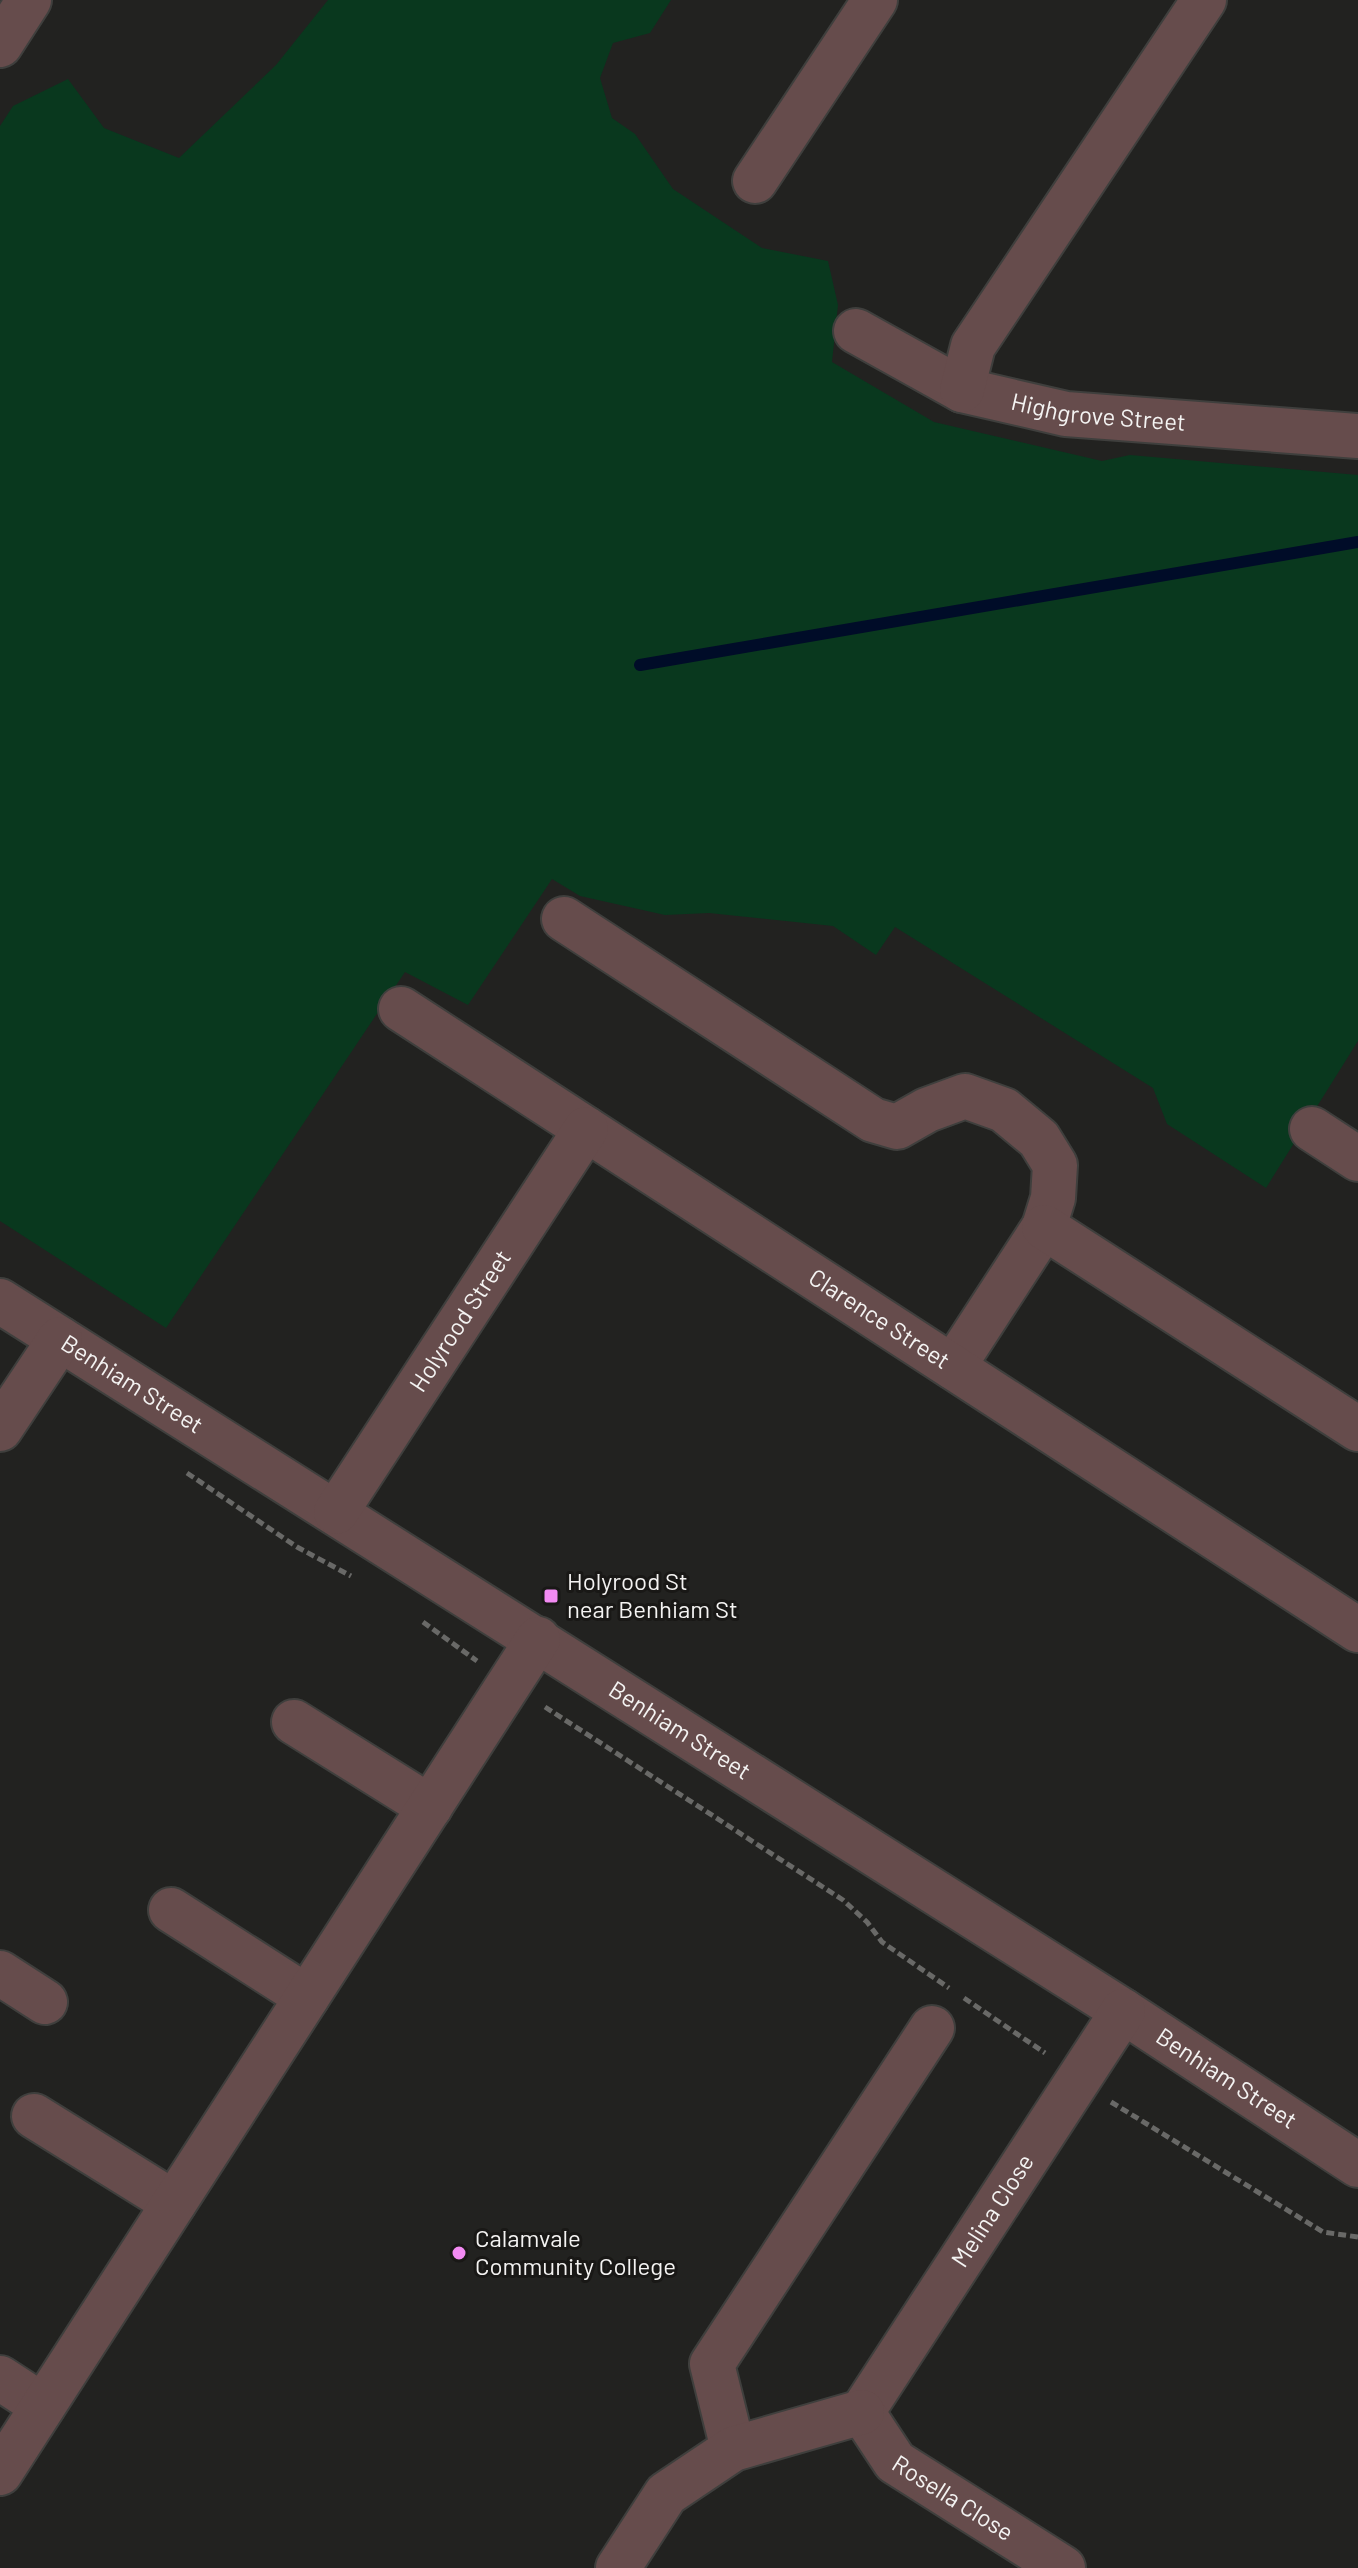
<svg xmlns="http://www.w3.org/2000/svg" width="1358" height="2568" viewBox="0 0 1358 2568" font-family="Barlow,sans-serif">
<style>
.green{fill:#09381e}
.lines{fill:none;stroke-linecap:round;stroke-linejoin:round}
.stream{stroke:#000c28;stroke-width:12}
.minor-casing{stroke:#3f3f3d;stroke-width:48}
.path{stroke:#696967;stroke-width:5;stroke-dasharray:8 4;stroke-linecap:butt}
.minor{stroke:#664c4c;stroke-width:44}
.poi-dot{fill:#f28af2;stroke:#191816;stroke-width:3}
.labels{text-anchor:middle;stroke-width:6;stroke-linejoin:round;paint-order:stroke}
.street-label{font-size:24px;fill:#f4f3f2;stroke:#191816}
.poi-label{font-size:24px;fill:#f4f3f2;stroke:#191816;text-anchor:start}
</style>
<rect width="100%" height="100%" fill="#222220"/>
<polygon class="green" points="328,0 671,0 650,33 613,43 600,78 612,118 635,134 673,189 762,248 828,261 838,305 832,362 934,422 1102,461 1130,455 1358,475 1358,1041 1266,1188 1167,1124 1153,1088 895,927 876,955 833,926 709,913 665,915 580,896 552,879 468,1005 405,972 166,1328 0,1221 0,126 13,106 68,79 104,128 179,158 276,65"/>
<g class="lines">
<polyline class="stream" points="640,665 1358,542"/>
<defs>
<g id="minor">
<polyline points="0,45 29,0"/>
<polyline points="755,181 875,0"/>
<path id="s1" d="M856 331 962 390 1066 414 1358 436"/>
<polyline points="962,390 973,346 1204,0"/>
<polyline points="564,919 873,1120 897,1127 927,1110 965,1096 1004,1110 1039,1139 1055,1165 1053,1198 1044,1227 953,1367"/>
<path id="s2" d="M401 1009 1358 1630"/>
<polyline points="1312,1129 1358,1159"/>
<polyline points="1044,1227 1358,1429"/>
<path id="s3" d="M0 1301 1123 2011 1358 2165"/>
<polyline points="0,1429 60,1339"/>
<path id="s4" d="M336 1512 586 1129"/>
<polyline points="294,1722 430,1807"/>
<polyline points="171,1910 307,1997"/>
<polyline points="0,1973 45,2002"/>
<polyline points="34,2116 174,2203"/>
<polyline points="0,2378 43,2406"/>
<path id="s5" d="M862 2412 1123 2011"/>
<path id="s6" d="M862 2412 895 2462 1063 2568"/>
<polyline points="733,2449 712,2364 932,2028"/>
<polyline points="0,2473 538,1639"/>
<polyline points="618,2568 666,2494 733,2449 862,2412"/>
</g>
</defs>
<use href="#minor" class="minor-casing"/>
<g class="path">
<polyline points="187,1473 297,1547 351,1576"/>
<polyline points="423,1622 477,1661"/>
<polyline points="545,1707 843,1900 867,1922 882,1942 949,1988"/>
<polyline points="964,1998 1045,2053"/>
<polyline points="1111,2102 1323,2232 1358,2237"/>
</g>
<use href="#minor" class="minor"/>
</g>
<g class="poi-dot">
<rect x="543" y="1588" width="16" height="16" rx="4"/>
<circle cx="459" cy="2253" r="8"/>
</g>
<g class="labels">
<g class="street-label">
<text dy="8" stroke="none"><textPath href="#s1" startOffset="260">Highgrove Street</textPath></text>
<text dy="8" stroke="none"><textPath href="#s2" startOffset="570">Clarence Street</textPath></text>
<text dy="8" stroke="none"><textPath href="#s4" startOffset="228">Holyrood Street</textPath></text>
<text dy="8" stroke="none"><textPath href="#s3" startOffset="156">Benhiam Street</textPath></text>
<text dy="8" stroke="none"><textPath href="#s3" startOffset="804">Benhiam Street</textPath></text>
<text dy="8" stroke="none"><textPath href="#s3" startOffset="1452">Benhiam Street</textPath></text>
<text dy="8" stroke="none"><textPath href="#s5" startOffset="240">Melina Close</textPath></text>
<text dy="8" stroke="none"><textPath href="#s6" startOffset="128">Rosella Close</textPath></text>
</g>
<g class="poi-label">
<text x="567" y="1590">Holyrood St<tspan x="567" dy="28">near Benhiam St</tspan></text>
<text x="475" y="2247">Calamvale<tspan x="475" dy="28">Community College</tspan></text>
</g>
</g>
</svg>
